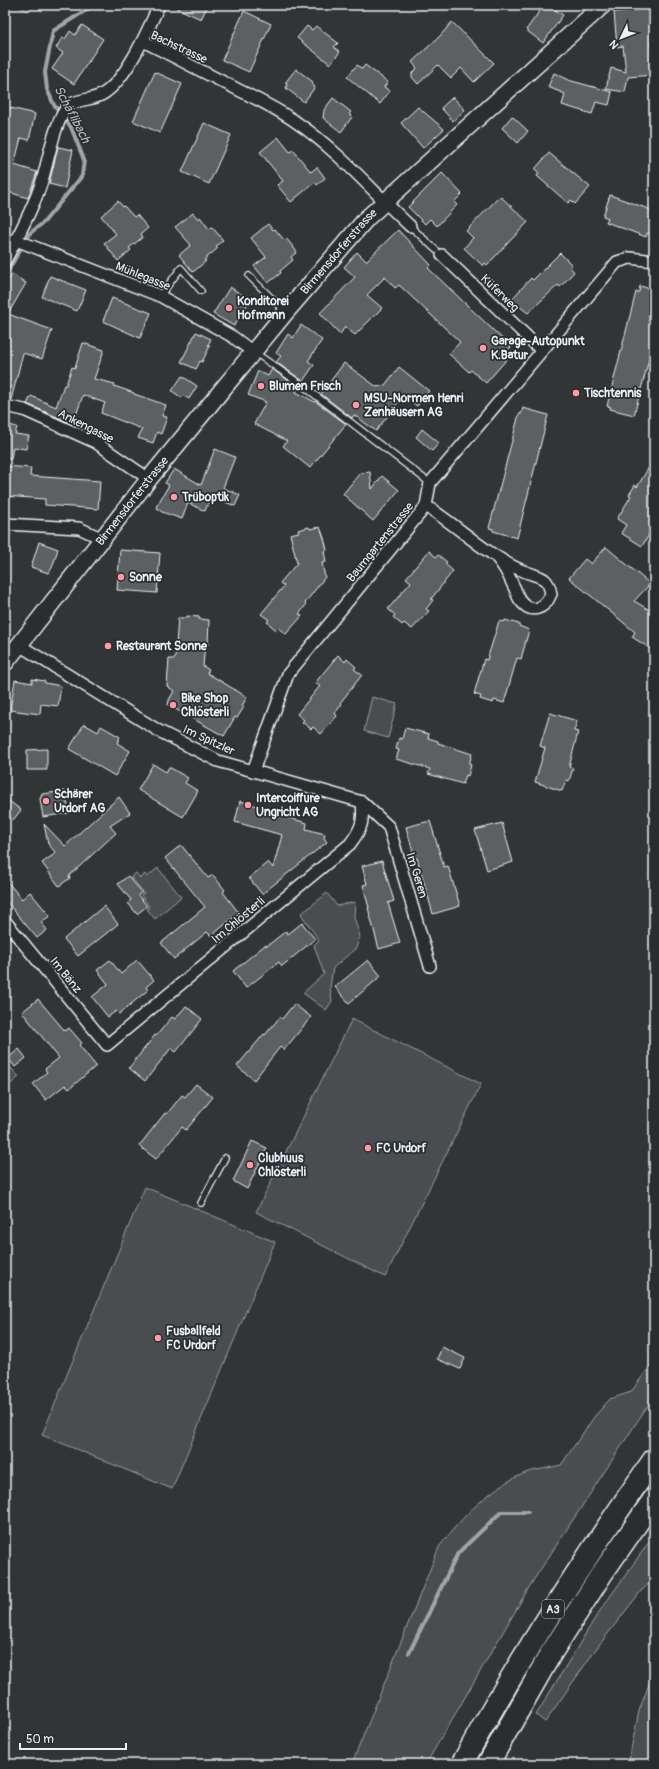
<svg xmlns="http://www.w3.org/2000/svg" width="659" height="1769" viewBox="0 0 659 1769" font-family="Pangolin,sans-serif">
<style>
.green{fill:#494d4f;stroke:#989fa4}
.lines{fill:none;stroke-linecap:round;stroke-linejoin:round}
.stream{stroke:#9fa5aa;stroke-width:4}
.building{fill:#5c6063;stroke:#e8f1f8}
.lane-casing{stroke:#e8f1f8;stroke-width:8}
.street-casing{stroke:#e8f1f8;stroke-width:14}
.secondary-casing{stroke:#e8f1f8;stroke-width:19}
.highway-casing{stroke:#e8f1f8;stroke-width:24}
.lane{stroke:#2a2d2e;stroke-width:5.5}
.street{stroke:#2a2d2e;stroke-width:11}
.secondary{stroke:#2a2d2e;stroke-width:16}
.highway{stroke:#2a2d2e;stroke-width:21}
.poi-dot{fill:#ff9aa2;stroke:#2a2d2e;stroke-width:1.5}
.labels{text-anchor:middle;stroke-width:3.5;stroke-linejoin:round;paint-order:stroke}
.shield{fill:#2a2d2e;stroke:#afb6bb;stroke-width:1}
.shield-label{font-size:11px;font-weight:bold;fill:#e8f1f8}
.street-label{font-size:12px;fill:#e8f1f8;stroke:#2a2d2e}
.poi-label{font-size:12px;font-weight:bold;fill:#e8f1f8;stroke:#2a2d2e;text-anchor:start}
.water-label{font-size:13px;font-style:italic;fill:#b1b8be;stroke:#2a2d2e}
</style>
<rect width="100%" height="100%" fill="#323536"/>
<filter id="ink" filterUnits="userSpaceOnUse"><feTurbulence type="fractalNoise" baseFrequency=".025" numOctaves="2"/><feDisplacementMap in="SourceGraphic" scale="8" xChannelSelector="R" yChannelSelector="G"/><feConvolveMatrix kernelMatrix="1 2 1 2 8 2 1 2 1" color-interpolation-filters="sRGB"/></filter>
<g filter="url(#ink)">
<g class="green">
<polygon points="16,5 37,5 27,11"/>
<polygon points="372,697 397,704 388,738 364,731"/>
<polygon points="158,868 181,897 155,919 147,909 149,906 141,895 144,893 131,877 136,873 140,878 145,874 147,877"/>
<polygon points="327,893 337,906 355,902 354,917 360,937 356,948 333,968 330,988 332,1001 326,1010 303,993 324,974 314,945 319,940 301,914"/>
<polygon points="352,1019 481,1084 385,1277 256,1212"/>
<polygon points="5,1061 19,1077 8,1086 5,1085"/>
<polygon points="145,1187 275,1242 172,1489 42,1435"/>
<path d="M654 1360V1396L531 1584 426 1764H352L439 1547C463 1516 491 1486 528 1472 539 1469 550 1468 561 1465L594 1417 610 1399 631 1392Z"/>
<polygon points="654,1535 654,1579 641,1591 596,1649 545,1722 536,1715 597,1615"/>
<polygon points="654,1671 654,1764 628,1764 639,1711"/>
</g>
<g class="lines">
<g class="stream">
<polyline points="5,276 29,234 44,222 82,176 84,160 71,127 54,105 47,89 45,72 53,31 94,5"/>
<polyline points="409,1653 458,1553 501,1512 528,1512"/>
</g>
</g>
<g class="building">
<polygon points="170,5 208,5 201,19"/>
<polygon points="544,5 548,5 563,15 543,43 526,30"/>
<polygon points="653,8 654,42 650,42 654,75 628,77 625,92 606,89 611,68 626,72 623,46 617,47 614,12"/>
<polygon points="244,11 271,24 249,72 222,60"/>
<polygon points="452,22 494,63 474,82 461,68 451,78 438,65 418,84 412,77 412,73 417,68 412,62 440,36"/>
<polygon points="82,25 103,39 74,84 52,69 63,53 56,48 62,38 65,39 70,31 75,35"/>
<polygon points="307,26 312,30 316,26 338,43 334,47 340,52 330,64 297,38"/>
<polygon points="357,65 362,69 365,65 388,82 384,87 390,91 380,104 347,77"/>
<polygon points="296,69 313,82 312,84 315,87 304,102 286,88 287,84 285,83"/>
<polygon points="155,72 182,84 160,133 133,121"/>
<polygon points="554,73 568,80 612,92 609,105 596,102 592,114 562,105 565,94 548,87"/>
<polygon points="453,97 465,110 453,121 441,108"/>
<polygon points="333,98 351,112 349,114 352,117 341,132 323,118 324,110"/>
<polygon points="7,107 35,114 29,140 21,138 14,165 37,172 28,198 5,191 5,154 9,140 7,139 8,135 5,135"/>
<polygon points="418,107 444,129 423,148 401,123"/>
<polygon points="512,116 528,131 518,143 502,128"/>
<polygon points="204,123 231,135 209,184 182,172"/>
<polygon points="278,137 290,152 293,150 311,172 317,167 325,178 317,185 315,182 291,202 277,185 283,181 260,152"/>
<polygon points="58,147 73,150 65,188 49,184"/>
<polygon points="549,153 590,187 575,204 571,200 568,203 537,176 539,173 535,169"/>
<polygon points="442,173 462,194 454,202 457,205 437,226 430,219 425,224 408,207"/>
<polygon points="610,195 654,211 654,235 647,233 646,237 606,222 608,218 603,216"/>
<polygon points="500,196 528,222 487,265 485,263 483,266 464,248 473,238 466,231"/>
<polygon points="118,201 123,207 124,206 134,217 137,215 148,228 141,234 143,237 129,248 131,250 118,261 104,243 116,234 101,216"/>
<polygon points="193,213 198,219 200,217 209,229 212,227 223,240 216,246 218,248 204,260 206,261 193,272 179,255 191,245 175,227"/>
<polygon points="268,224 273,230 275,229 284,240 286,238 297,252 291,257 293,260 280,271 281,273 268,283 254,266 266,257 251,238"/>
<polygon points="398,230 431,265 428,268 511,347 503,355 507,359 486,383 471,370 469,372 449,354 460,342 399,285 395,288 385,277 367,295 382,308 355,335 345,327 340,334 320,313 355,277 344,267 357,252 366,261"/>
<polygon points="560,253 571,264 570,267 574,272 560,287 558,285 528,313 511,300 531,278 533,280"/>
<polygon points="12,274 26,283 8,314 52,330 42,359 23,353 11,400 5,399 5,287"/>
<polygon points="50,276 86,290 77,311 42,297"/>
<polygon points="640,286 654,290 654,341 634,415 610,409 611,407 607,406 636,292 639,292"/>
<polygon points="230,287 250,300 234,326 213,314"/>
<polygon points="112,298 151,313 140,338 103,321"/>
<polygon points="301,325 322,340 308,361 314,365 303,381 276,362 281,356 276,353 288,334 293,338"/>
<polygon points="196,332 211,339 208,345 210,346 202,362 200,361 196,369 181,362"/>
<polygon points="83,343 104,350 94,379 115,384 114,386 134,393 134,394 166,405 162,416 167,417 161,434 157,432 153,443 138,438 142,429 101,413 105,403 83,395 73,424 27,404 31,396 56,407 64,385 66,385 72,367 75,368"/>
<polygon points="344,363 377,387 385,385 399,367 429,391 417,406 403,396 376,431 354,415 352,418 321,394"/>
<polygon points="272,369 299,388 296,392 315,402 315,401 346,424 310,468 283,446 287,441 254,424 266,402 248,395 258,371 268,376"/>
<polygon points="182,376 197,386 189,399 184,396 182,398 172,391"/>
<polygon points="523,408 548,415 517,538 493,531 493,529 489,528 519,414 521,414"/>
<polygon points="5,424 17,427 15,434 29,436 26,449 13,447 11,459 5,459"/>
<polygon points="422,429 439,443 432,451 416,437"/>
<polygon points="215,449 235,457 223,488 240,495 235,506 211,496 205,511 188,503 182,519 162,512 156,507 169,485 165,483 174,469 201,485"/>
<polygon points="654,459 654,527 642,546 621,533 626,525 617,519 631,496 629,495 635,485 637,487"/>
<polygon points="5,466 31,468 30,476 100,481 98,509 45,505 45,499 5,496"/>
<polygon points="370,472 372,489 382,476 399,490 373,521 343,494 360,473"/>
<polygon points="309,527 310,529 320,527 324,538 327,550 324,551 326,562 322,563 325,577 305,603 306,605 299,614 302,616 286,634 278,628 276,630 267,622 269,620 261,614 284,586 280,583 297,563 290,534 299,532 298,530"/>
<polygon points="39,542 58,549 52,568 48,573 31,567"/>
<polygon points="606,547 650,584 634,601 653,612 650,615 654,617 654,651 632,637 635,632 569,578 585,559 591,564"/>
<polygon points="120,550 160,553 157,593 117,590"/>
<polygon points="429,551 436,557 438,555 447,562 445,564 453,571 431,599 433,600 426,609 429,611 412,629 404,623 402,625 393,617 395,615 388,609 411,582 406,578"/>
<polygon points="187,616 199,617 199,619 209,620 208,645 205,644 203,666 209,670 207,673 247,697 242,706 244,707 237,718 235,717 224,736 168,705 169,700 174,691 167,686 169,659 175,659 178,618 187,618"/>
<polygon points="505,620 519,624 519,626 529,630 521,659 517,658 504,703 494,700 493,703 480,699 481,696 474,694 484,659 487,660 499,621 504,622"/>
<polygon points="338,655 345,662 347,659 356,667 354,669 362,675 340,703 342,704 335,713 337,716 321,734 313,727 311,729 302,722 304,720 297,714 320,686 315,683"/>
<polygon points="32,679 45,681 45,683 61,686 58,706 41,704 40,714 10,710 15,680 32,683"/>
<polygon points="550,713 577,721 574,731 578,732 569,767 573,768 569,781 566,780 562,791 535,782 545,748 540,746"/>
<polygon points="84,724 98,732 101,726 120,737 117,743 130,751 115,776 69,749"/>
<polygon points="405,728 429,734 428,738 438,741 438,743 472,754 469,764 471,765 468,776 466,775 463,784 428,774 430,769 396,759 399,750 396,749 399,738 402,739"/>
<polygon points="47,749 47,770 27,770 27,750"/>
<polygon points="153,764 166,772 169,767 188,778 185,783 198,791 183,817 138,790"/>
<polygon points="65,791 69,813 43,817 40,799 42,794"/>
<polygon points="119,797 130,813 110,826 116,833 69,876 70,878 59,886 42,863 56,853 48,844 44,824 65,846"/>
<polygon points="5,798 21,810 13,820 5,814"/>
<polygon points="240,801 282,813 282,816 307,823 306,829 325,834 324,838 327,842 262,894 249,878 268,862 273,868 282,835 235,822"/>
<polygon points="430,821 444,867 448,866 460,906 433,914 417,858 415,859 406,827"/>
<polygon points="502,823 513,862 487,870 475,830"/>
<polygon points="181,845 208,878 213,875 225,890 223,892 239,913 211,936 207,932 174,959 161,943 205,907 165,858"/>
<polygon points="382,861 394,901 388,903 400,943 379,949 368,908 369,908 363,885 367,884 362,866"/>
<polygon points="128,876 142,892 138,895 147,906 137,914 128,903 131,900 118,884"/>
<polygon points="5,879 22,899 30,892 50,916 41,922 47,930 37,938 5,900"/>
<polygon points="104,906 118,924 78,956 64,939"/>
<polygon points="302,923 315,939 282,966 279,962 246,988 233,971 265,945 267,946 286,931 288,934"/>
<polygon points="110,960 121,974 137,960 154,980 146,987 148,990 119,1014 116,1011 108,1017 92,997 108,984 97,970"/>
<polygon points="368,960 381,976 349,1003 335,987"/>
<polygon points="38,999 65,1031 69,1028 82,1043 79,1045 96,1066 69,1089 65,1085 46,1100 33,1084 47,1072 45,1069 59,1058 22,1012"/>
<polygon points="294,1004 311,1017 284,1050 280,1047 254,1080 237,1066 264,1034 265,1035 280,1017 282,1019"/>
<polygon points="186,1006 202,1019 176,1052 171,1048 145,1081 129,1068 155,1035 156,1036 172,1017 175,1019"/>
<polygon points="19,1049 26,1058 15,1067 8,1058"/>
<polygon points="196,1084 213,1097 186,1130 182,1127 156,1159 139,1146 165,1113 167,1114 182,1095 185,1097"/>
<polygon points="252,1141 267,1148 247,1189 233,1181"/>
<polygon points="442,1347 465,1358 460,1369 437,1359"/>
</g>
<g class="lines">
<defs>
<g id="lane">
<polyline points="410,226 436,250"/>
<polyline points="249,276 285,311"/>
<polyline points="160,296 181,268 201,291"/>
<polyline points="254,352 302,385 430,483"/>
<polyline points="201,1203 225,1158"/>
</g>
<g id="street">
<path d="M143 41C173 56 203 72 233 87 254 98 276 108 296 122 339 151 372 191 410 226"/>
<polyline points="16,240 160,296 233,337 253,352"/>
<polyline points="442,255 541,350"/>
<path d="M5 261C18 236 32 211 41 184 48 163 53 128 65 110 74 98 90 101 101 95 125 83 148 30 159 5"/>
<polyline points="5,406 24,410 95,442 149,479"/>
<path d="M426 506C460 527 489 558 526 572 541 578 548 576 551 594 545 609 531 615 520 600 517 596 516 590 513 585 509 576 504 566 497 558"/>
<polyline points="5,524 79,528 101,538"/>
<polyline points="19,645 159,731 218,761 362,802 389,827 430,966"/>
<polyline points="253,771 288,674 426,506 430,483 617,262 630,258 654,261"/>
<path d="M5 921 107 1045 350 844C362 828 364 821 362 802"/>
</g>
<g id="secondary">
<path id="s1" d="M5 663 149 479 286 312 367 218 603 5"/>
</g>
<g id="highway">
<path d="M462 1764C519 1658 585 1558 654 1459"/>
<polyline points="488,1764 550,1655 601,1575 654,1499"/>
</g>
</defs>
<use href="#lane" class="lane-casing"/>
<use href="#street" class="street-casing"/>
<use href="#secondary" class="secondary-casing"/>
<use href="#highway" class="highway-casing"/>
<use href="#lane" class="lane"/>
<use href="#street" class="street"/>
<use href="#secondary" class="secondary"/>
<use href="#highway" class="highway"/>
</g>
</g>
<g class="poi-dot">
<circle cx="229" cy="308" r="4"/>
<circle cx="483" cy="348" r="4"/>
<circle cx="261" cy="386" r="4"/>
<circle cx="576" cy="393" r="4"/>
<circle cx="356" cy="405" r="4"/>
<circle cx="174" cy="497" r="4"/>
<circle cx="121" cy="577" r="4"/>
<circle cx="108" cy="646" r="4"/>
<circle cx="173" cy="705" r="4"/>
<circle cx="46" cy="801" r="4"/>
<circle cx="248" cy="805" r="4"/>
<circle cx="368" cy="1148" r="4"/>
<circle cx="250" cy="1165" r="4"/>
<circle cx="158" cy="1338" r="4"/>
</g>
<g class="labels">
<rect class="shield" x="542" y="1600" width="22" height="18" rx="3"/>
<g class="shield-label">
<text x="553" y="1613">A3</text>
</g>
<g class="street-label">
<text transform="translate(179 47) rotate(25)" y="4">Bachstrasse</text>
<text dy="4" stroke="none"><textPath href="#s1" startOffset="530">Birmensdorferstrasse</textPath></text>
<text transform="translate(143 276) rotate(22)" y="4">Mühlegasse</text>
<text transform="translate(500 293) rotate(44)" y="4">Küferweg</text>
<text transform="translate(86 426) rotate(27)" y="4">Ankengasse</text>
<text dy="4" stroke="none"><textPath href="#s1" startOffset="206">Birmensdorferstrasse</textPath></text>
<text transform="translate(380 542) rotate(-51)" y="4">Baumgartenstrasse</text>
<text transform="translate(209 740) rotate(25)" y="4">Im Spitzler</text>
<text transform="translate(417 875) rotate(73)" y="4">Im Geren</text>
<text transform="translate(238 920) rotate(-40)" y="4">Im Chlösterli</text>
<text transform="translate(66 975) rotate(51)" y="4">Im Bänz</text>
</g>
<g class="poi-label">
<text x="237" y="305">Konditorei<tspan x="237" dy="14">Hofmann</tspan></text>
<text x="491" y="345">Garage-Autopunkt<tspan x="491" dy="14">K.Batur</tspan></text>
<text x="269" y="390">Blumen Frisch</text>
<text x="584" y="397">Tischtennis</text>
<text x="364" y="402">MSU-Normen Henri<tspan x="364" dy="14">Zenhäusern AG</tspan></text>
<text x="182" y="501">Trüboptik</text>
<text x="129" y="581">Sonne</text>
<text x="116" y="650">Restaurant Sonne</text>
<text x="181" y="702">Bike Shop<tspan x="181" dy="14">Chlösterli</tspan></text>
<text x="54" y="798">Schärer<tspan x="54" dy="14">Urdorf AG</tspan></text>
<text x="256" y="802">Intercoiffure<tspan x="256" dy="14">Ungricht AG</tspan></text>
<text x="376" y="1152">FC Urdorf</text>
<text x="258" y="1162">Clubhuus<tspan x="258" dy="14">Chlösterli</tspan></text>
<text x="166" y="1335">Fusballfeld<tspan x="166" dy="14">FC Urdorf</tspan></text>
</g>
<g class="water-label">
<text transform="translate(73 114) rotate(62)" y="5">Schäflibach</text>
</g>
</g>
<rect width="659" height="1769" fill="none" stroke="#2a2d2e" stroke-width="20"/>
<rect x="10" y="10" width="639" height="1749" fill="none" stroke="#e8f1f8" stroke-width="1.5" filter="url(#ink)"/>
<g transform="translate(621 38) rotate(227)" stroke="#2a2d2e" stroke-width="3" paint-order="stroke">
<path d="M0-3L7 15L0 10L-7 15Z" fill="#e8f1f8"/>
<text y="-6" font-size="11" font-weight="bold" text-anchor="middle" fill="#e8f1f8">N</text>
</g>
<path d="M20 1743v6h106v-6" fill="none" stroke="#e8f1f8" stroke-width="2"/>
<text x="26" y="1743" font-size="12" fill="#e8f1f8" stroke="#2a2d2e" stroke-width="3" paint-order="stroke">50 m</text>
</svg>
